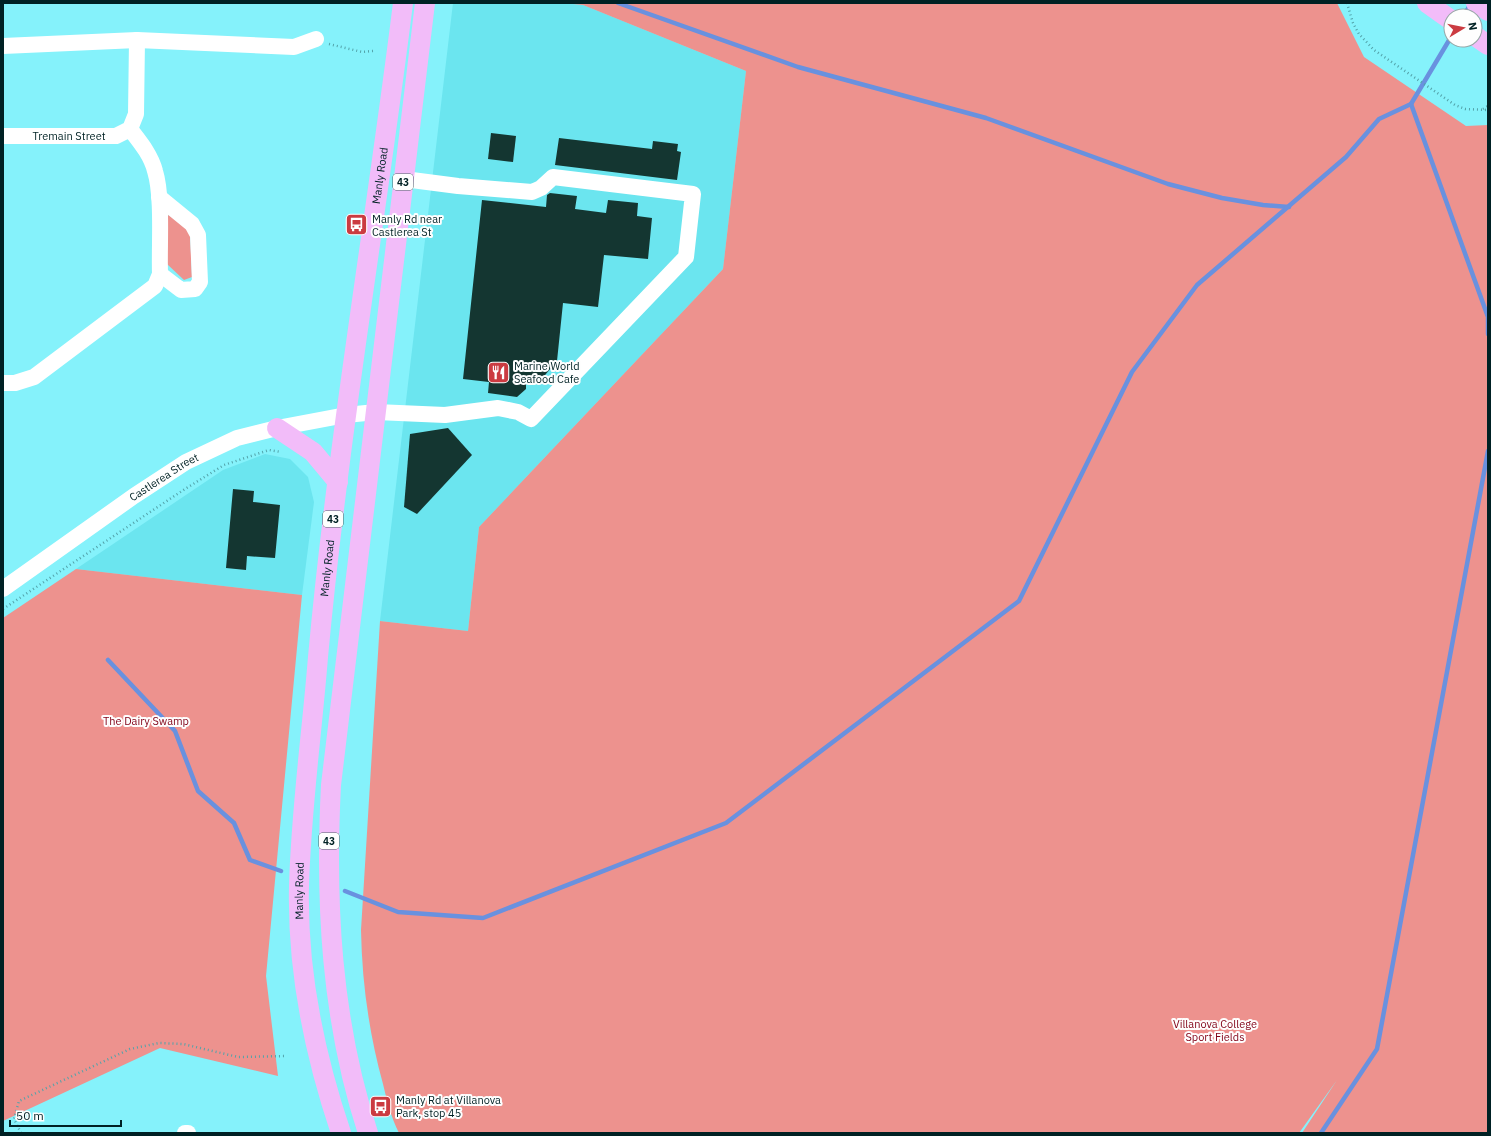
<svg xmlns="http://www.w3.org/2000/svg" width="1491" height="1136" viewBox="0 0 1491 1136" font-family="'IBM Plex Sans',sans-serif">
<style>
.built{fill:#6be5ef}
.green{fill:#ed928e}
.lines{fill:none;stroke-linecap:round;stroke-linejoin:round}
.stream{stroke:#6991df;stroke-width:4.5}
.building{fill:#143631}
.path{stroke:#53a3aa;stroke-width:2.5;stroke-dasharray:1 3;stroke-linecap:butt}
.minor{stroke:#fff;stroke-width:16}
.major{stroke:#f2bcf9;stroke-width:20}
.labels{text-anchor:middle;stroke-width:4;stroke-linejoin:round;paint-order:stroke}
.shield{fill:#fefefe;stroke:#4c6365;stroke-width:1}
.shield-label{font-size:10px;font-weight:bold;fill:#002124}
.street-label{font-size:11px;fill:#002124;stroke:#fefefe}
.poi-label{font-size:11px;fill:#002124;stroke:#fefefe;text-anchor:start}
.park-label{font-size:11px;fill:#810016;stroke:#fefefe}
</style>
<rect width="100%" height="100%" fill="#85f2fb"/>
<g class="built">
<polygon points="453,3 563,3 583,5 746,71 723,269 479,527 468,631 380,621"/>
<polygon points="265,454 290,459 308,477 314,502 302,595 76,569 223,470"/>
</g>
<g class="green">
<path d="M563 3H1337L1364 57 1466 126 1488 125V1133H1302L1337 1080 1299 1133H399C391 1117 387 1101 383 1084 369 1033 362 983 361 930L380 621 468 631 479 527 723 269 746 71 583 5Z"/>
<polygon points="169,215 190,232 192,277 184,280 167,264 167,216"/>
<polygon points="76,569 302,595 266,976 278,1076 160,1048 3,1121 3,618"/>
</g>
<g class="lines">
<g class="stream">
<polyline points="618,3 798,67 986,118 1168,184 1222,198 1263,205 1289,207"/>
<polyline points="1463,16 1471,4"/>
<polyline points="1411,104 1488,317 1488,334"/>
<polyline points="1411,104 1451,37"/>
<polyline points="108,660 175,731 198,791 234,823 250,860 281,871"/>
<polyline points="345,891 398,912 483,918 726,823 1019,601 1132,372 1197,285 1346,157 1379,119 1411,104"/>
<polyline points="1321,1133 1377,1049 1488,451"/>
</g>
</g>
<g class="building">
<polygon points="491,133 516,136 513,162 488,159"/>
<polygon points="559,138 652,149 653,141 678,144 677,151 681,152 677,180 555,165"/>
<polygon points="550,193 577,196 575,209 606,213 608,200 638,203 637,216 652,218 648,259 604,255 598,307 563,303 557,361 540,381 526,380 526,389 517,397 488,393 489,382 463,379 482,200 546,207 547,195"/>
<polygon points="448,428 472,455 417,514 404,507 410,434"/>
<polygon points="233,489 254,491 253,502 280,505 275,558 247,556 246,570 226,568"/>
</g>
<g class="lines">
<g class="path">
<polyline points="1347,3 1353,23 1359,34 1374,50 1455,105 1465,109 1488,110"/>
<polyline points="329,44 362,52 373,51"/>
<polyline points="1483,109 1488,106"/>
<polyline points="3,609 185,489 224,465 269,450 281,452"/>
<polyline points="21,1133 14,1119 19,1101 130,1049 159,1043 183,1044 238,1057 286,1056"/>
</g>
<g class="minor">
<polyline points="3,46 137,40 294,47 316,39"/>
<path id="s1" d="M3 136H116L130 129 136 114 137 40"/>
<polyline points="159,197 192,224 198,235 200,282 195,289 181,290 160,274"/>
<path d="M3 383H15L34 377 155 286 160 274C159 246 163 197 155 171 151 155 140 142 130 129"/>
<path id="s2" d="M3 589 134 496 186 462 237 438 277 428 346 415 376 412 445 415 498 408 518 412 531 419 686 257 693 194 553 177 541 188 532 192 458 186 404 179"/>
<polyline points="185,1133 188,1133"/>
</g>
<g class="major">
<polyline points="1427,3 1451,20"/>
<polyline points="1476,3 1488,11"/>
<polyline points="1475,36 1488,45"/>
<polyline points="277,428 313,452 338,482"/>
<path id="s3" d="M341 1133C314 1053 297 970 299 886 301 809 312 733 318 657 338 438 376 221 403 3"/>
<path d="M368 1133C331 1020 325 902 331 785L425 3"/>
</g>
</g>
<defs>
<symbol id="bus-square" viewBox="-11 -11 22 22"><rect x="-9" y="-9" width="18" height="18" rx="4" fill="#cb3b41" stroke="#fefefe"/><path d="M-5-6H5V4H4V6H2V4H-2V6H-4V4H-5ZM-3.5-4V0h7V-4ZM-3.5 1.2v1.5H-2V1.2ZM2 1.2v1.5H3.5V1.2Z" fill="#fff"/></symbol>
<symbol id="restaurant-square" viewBox="-11 -11 22 22"><rect x="-9" y="-9" width="18" height="18" rx="4" fill="#cb3b41" stroke="#fefefe"/><path d="M-5-6h1v4h1v-4h1v4h1v-4h1v5L-1.5 .5V6h-2V.5L-5-1ZM5-6V6H3V1.5H1.5Q1.5-4 5-6Z" fill="#fff"/></symbol>
</defs>
<g fill-rule="evenodd">
<use href="#bus-square" x="344" y="212" width="25" height="25"/>
<use href="#restaurant-square" x="486" y="360" width="25" height="25"/>
<use href="#bus-square" x="368" y="1094" width="25" height="25"/>
</g>
<g class="labels">
<g class="shield">
<rect x="393" y="174" width="20" height="16" rx="3"/>
<rect x="323" y="511" width="20" height="16" rx="3"/>
<rect x="319" y="833" width="20" height="16" rx="3"/>
</g>
<g class="shield-label">
<text x="403" y="186">43</text>
<text x="333" y="523">43</text>
<text x="329" y="845">43</text>
</g>
<g class="street-label">
<text dy="4" stroke="none"><textPath href="#s1" startOffset="66">Tremain Street</textPath></text>
<text dy="4" stroke="none"><textPath href="#s3" startOffset="967">Manly Road</textPath></text>
<text dy="4" stroke="none"><textPath href="#s2" startOffset="196">Castlerea Street</textPath></text>
<text dy="4" stroke="none"><textPath href="#s3" startOffset="571">Manly Road</textPath></text>
<text dy="4" stroke="none"><textPath href="#s3" startOffset="247">Manly Road</textPath></text>
</g>
<g class="poi-label">
<text x="372" y="223">Manly Rd near<tspan x="372" dy="13">Castlerea St</tspan></text>
<text x="514" y="370">Marine World<tspan x="514" dy="13">Seafood Cafe</tspan></text>
<text x="396" y="1104">Manly Rd at Villanova<tspan x="396" dy="13">Park, stop 45</tspan></text>
</g>
<g class="park-label">
<text x="146" y="725">The Dairy Swamp</text>
<text x="1215" y="1028">Villanova College<tspan x="1215" dy="13">Sport Fields</tspan></text>
</g>
</g>
<rect width="1491" height="1136" fill="none" stroke="#002124" stroke-width="8"/>
<g transform="translate(1463 28) rotate(80)"><circle r="19" fill="#fefefe" stroke="#98a6a7"/>
<path d="M0-3L7 15L0 10L-7 15Z" fill="#cb3b41"/>
<text y="-6" font-size="11" font-weight="bold" text-anchor="middle" fill="#002124">N</text>
</g>
<path d="M10 1120v6h111v-6" fill="none" stroke="#002124" stroke-width="2"/>
<text x="16" y="1120" font-size="12" fill="#002124" stroke="#fefefe" stroke-width="3" paint-order="stroke">50 m</text>
</svg>
